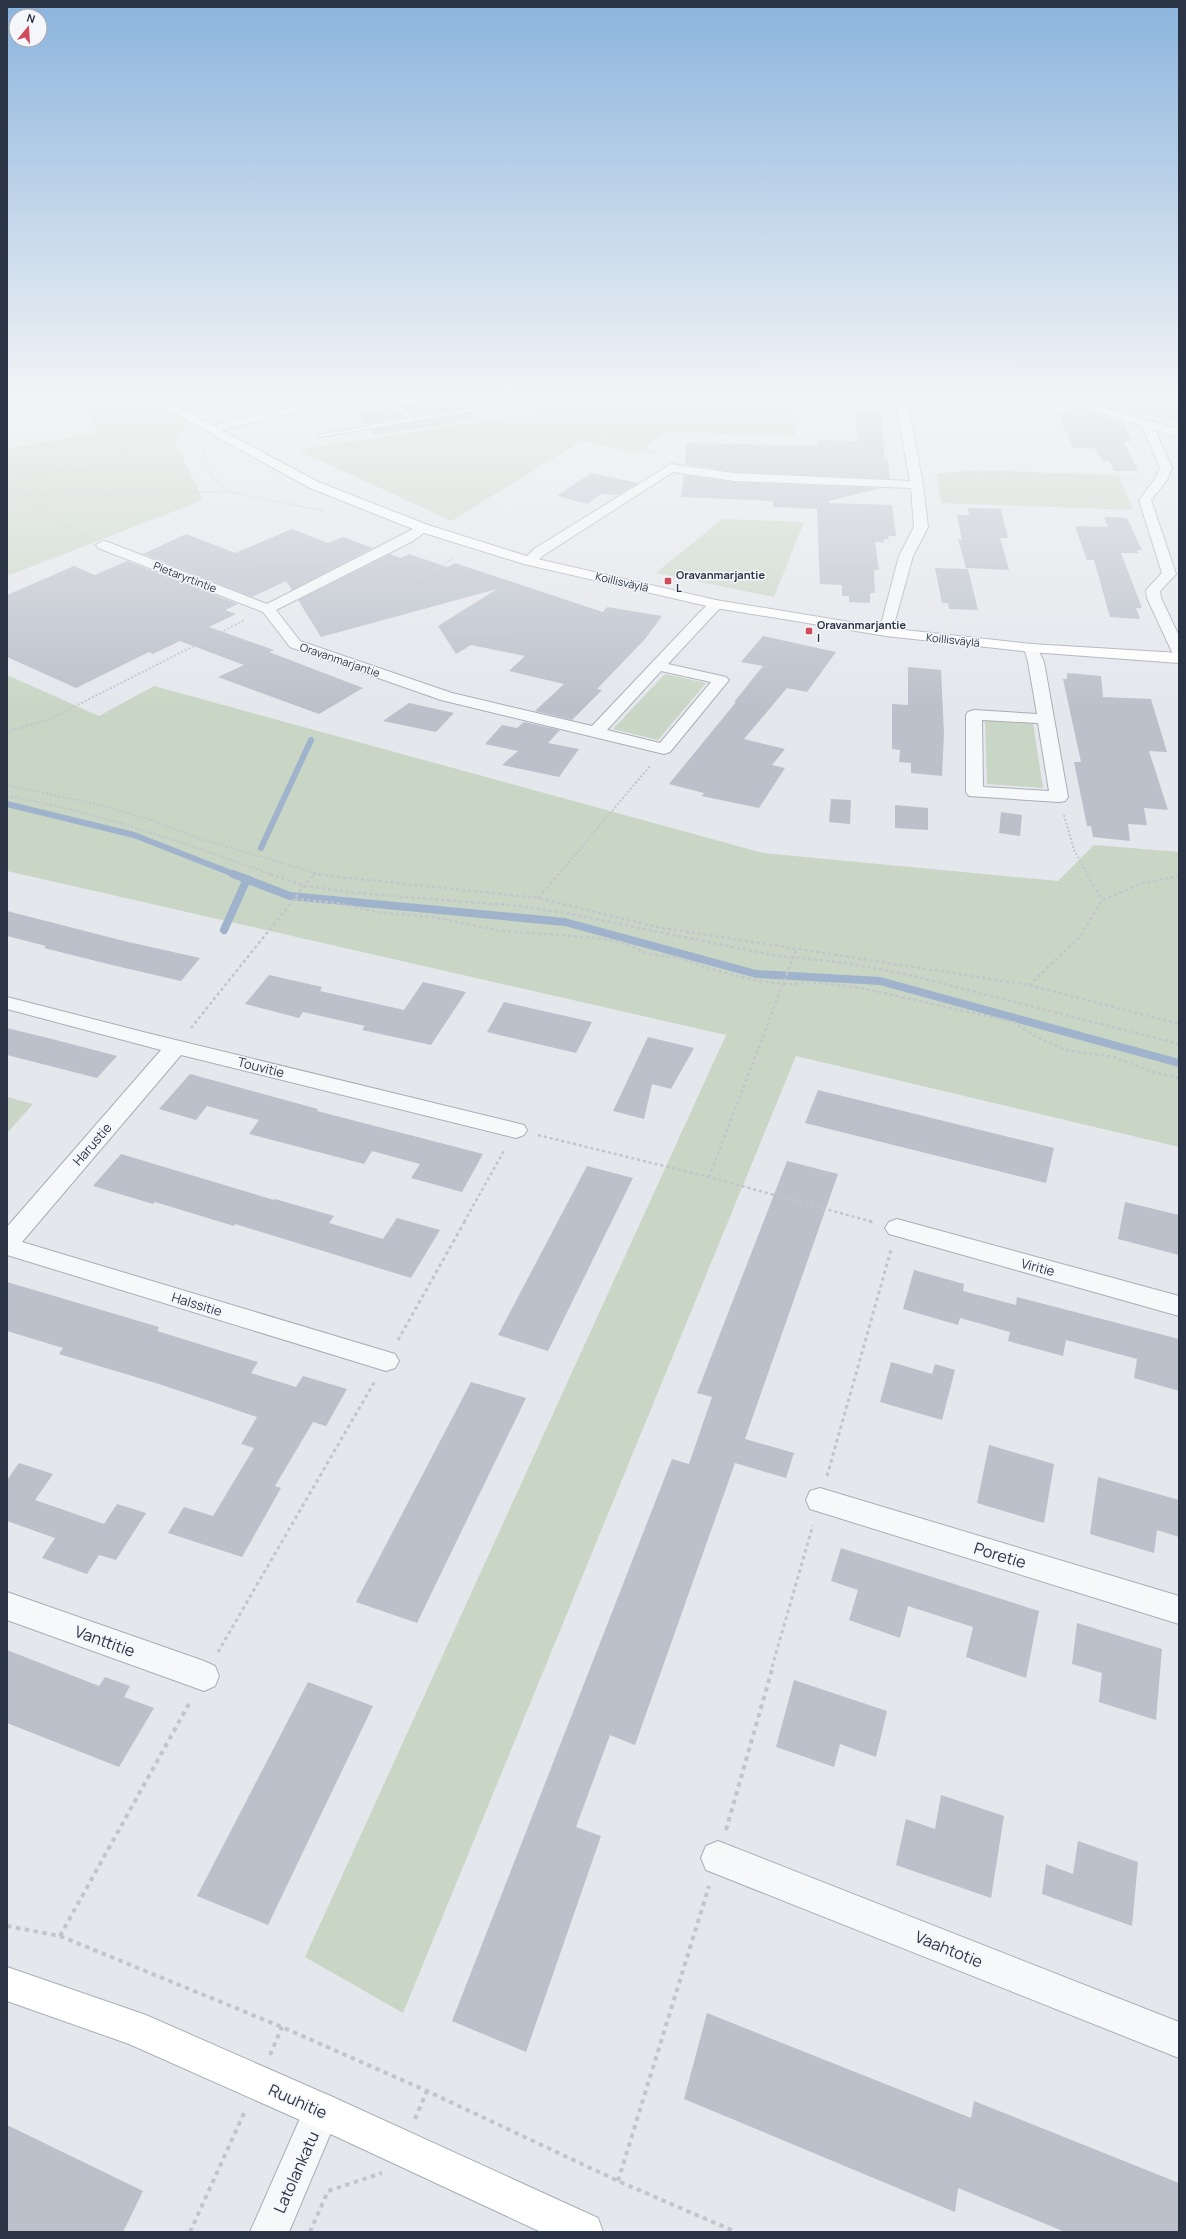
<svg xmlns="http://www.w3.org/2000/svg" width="1186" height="2239" viewBox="0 0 1186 2239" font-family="Manrope,sans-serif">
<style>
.green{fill:#c9d6c5}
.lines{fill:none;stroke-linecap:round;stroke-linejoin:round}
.stream-far1{stroke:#9fb4cc;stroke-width:6}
.stream{stroke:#9fb4cc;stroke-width:8}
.building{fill:#bbc0ca}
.lane-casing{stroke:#a9aeb7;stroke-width:2}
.street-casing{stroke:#a9aeb7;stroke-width:2}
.secondary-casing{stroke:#a9aeb7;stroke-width:2}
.path-far4{stroke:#c2c5cb;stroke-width:1.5;stroke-dasharray:1.5 1.5;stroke-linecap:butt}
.path-far3{stroke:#c2c5cb;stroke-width:2;stroke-dasharray:2 2;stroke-linecap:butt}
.path-far2{stroke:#c2c5cb;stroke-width:2.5;stroke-dasharray:3 3;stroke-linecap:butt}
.path-far1{stroke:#c2c5cb;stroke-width:3;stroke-dasharray:3.5 3.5;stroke-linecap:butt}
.path{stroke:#c2c5cb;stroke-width:4;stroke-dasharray:4.5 4.5;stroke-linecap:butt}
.lane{fill:#f7f8fa;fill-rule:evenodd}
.street{fill:#f7f8fa;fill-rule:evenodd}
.secondary{fill:#fff;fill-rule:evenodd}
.poi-dot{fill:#d1495b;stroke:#f4f6f9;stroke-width:1.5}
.labels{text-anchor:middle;stroke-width:3;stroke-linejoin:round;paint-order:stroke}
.far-poi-label{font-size:11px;font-weight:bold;fill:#2b3445;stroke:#f4f6f9;text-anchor:start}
.far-street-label{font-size:11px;fill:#2b3445;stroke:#f4f6f9}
.street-label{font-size:13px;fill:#2b3445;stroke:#f4f6f9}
.near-street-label{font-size:16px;fill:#2b3445;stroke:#f4f6f9}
</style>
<rect width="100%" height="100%" fill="#e4e7ec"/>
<g class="green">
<polygon points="7,394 64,394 7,403"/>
<polygon points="77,394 210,394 175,441 203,500 7,576 7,449 99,432"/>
<polygon points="597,394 1077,394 1063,400 940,397 942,404 799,402 796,436 665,432 637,453 582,441 451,521 298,450 536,412 530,405"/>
<polygon points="973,470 1119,475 1133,510 941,503 937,474"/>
<polygon points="722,519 804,522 774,597 656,573"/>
<polygon points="665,674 706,683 658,740 613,729"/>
<polygon points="7,675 99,716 154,686 763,853 1058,881 1094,845 1179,852 1179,1147 796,1056 403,2013 305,1957 726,1035 7,871"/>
<polygon points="985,720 1033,723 1043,788 987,784"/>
<polygon points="7,1097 33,1104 7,1133"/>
</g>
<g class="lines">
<g class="stream-far1">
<polyline points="7,804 134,835 236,875"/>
<polyline points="261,848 311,740"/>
</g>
<g class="stream">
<polyline points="233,874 290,896 565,922 756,974 880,981 1179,1063"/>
<polyline points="224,930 247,879"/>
</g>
</g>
<g class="building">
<polygon points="1097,394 1161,394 1179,399 1179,423 1116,406 1118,410 1087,401 1097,397"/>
<polygon points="456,398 467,408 414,416 403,406"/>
<polygon points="1074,406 1123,422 1131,442 1123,441 1138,471 1114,471 1110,461 1102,461 1096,449 1072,448 1059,413"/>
<polygon points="393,408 405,418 366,425 356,413"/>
<polygon points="860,409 881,410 885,459 888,459 890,479 734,472 685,464 687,443 817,446 817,440 857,441 856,414 860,415"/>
<polygon points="472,412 479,419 374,435 370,430"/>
<polygon points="591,473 638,483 618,495 601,494 587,504 557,496"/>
<polygon points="684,475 734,482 881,488 829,501 829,503 892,505 896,536 888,536 889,539 884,539 884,542 875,542 879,570 874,570 875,593 870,593 870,603 849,602 849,596 842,596 842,585 820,584 817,509 773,507 773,501 681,497"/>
<polygon points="968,508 1001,509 1008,538 1000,538 1009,570 966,568 958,539 962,540 957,515 969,515"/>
<polygon points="1104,517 1127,518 1142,550 1137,550 1138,553 1121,553 1142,608 1136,608 1140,619 1110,617 1094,560 1087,560 1075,526 1108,527"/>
<polygon points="292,529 328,543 343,537 373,548 292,590 286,581 252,597 143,554 186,534 235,553"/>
<polygon points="390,554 401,558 409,554 447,567 455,563 603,612 607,607 662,616 645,639 597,689 602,690 572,720 535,711 564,684 509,671 525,656 471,645 456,654 438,626 497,589 321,637 298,600"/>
<polygon points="127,561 238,604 225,610 236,614 209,627 274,650 269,652 363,688 319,714 218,677 244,665 180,641 153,654 149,652 76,688 7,657 7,595 74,566 95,575"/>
<polygon points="935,568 968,569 978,610 949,609 948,603 942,603"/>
<polygon points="763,636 836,652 807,692 787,688 744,739 785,749 772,765 785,768 759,808 702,796 704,793 669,784 736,702 734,702 763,666 741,662"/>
<polygon points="908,667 941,670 944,733 942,776 911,773 911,763 899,762 900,750 892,749 892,704 908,705"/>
<polygon points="1067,673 1101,676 1103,697 1151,699 1167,752 1149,751 1168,810 1144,808 1147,825 1128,824 1130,841 1093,837 1091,826 1087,826 1074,762 1081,762 1063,679 1067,679"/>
<polygon points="409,703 454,713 436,732 383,721"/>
<polygon points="524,722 560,730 548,743 579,749 559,777 502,765 518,751 485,744 502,725 517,728"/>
<polygon points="831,799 851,800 850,824 829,822"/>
<polygon points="895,805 928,808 928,830 895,828"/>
<polygon points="1001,812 1022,815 1020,836 999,833"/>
<polygon points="7,911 124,941 200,958 181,981 112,965 44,948 46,946 7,936"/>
<polygon points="269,975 322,987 320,991 404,1010 423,982 466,992 431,1045 362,1030 365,1026 303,1012 299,1018 245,1004"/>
<polygon points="504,1002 592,1022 576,1053 487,1032"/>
<polygon points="7,1028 52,1039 117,1056 97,1078 7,1055"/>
<polygon points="648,1037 694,1048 671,1089 652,1084 644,1119 613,1111"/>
<polygon points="190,1074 318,1109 317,1111 483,1154 462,1192 411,1178 420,1164 372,1151 364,1164 249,1134 259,1120 207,1106 196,1120 159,1109"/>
<polygon points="818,1090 1054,1148 1046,1183 805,1123"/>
<polygon points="121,1154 274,1200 275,1199 334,1216 329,1223 383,1239 397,1218 440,1230 411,1278 235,1224 234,1226 155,1202 153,1204 93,1186"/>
<polygon points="787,1161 838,1174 745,1439 794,1453 786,1478 735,1463 635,1745 610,1735 576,1827 601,1836 526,2052 452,2021 672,1459 689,1464 712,1397 697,1393"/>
<polygon points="587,1166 633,1178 548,1351 498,1335"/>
<polygon points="1125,1202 1179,1215 1179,1255 1118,1239"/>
<polygon points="914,1270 964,1284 963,1291 1016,1305 1017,1297 1179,1339 1179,1391 1134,1378 1137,1359 1066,1340 1063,1356 1008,1341 1010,1332 960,1318 958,1325 903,1309"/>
<polygon points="7,1282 159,1327 157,1331 258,1362 251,1373 296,1387 303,1376 347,1389 326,1426 313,1422 275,1486 281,1488 242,1557 168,1533 184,1507 213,1516 254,1448 241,1444 257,1417 159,1384 59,1354 63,1348 7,1331"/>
<polygon points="891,1362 932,1374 935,1364 955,1370 942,1420 880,1402"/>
<polygon points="471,1382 526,1398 417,1623 356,1602"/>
<polygon points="989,1445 1054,1464 1044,1523 977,1503"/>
<polygon points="19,1463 53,1474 35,1500 104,1524 117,1504 146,1513 116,1560 99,1555 87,1574 42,1558 55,1538 7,1521 7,1480"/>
<polygon points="1098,1477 1179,1500 1179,1537 1157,1530 1154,1553 1090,1534"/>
<polygon points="841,1548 1039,1611 1026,1678 966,1657 973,1627 908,1606 900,1638 849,1620 858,1590 831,1581"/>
<polygon points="1077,1623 1162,1649 1156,1720 1099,1702 1102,1673 1072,1664"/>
<polygon points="7,1650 99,1686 105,1677 130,1686 124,1697 154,1708 119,1767 7,1723"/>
<polygon points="794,1680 887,1711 876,1757 840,1744 834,1767 776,1747"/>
<polygon points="308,1682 373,1706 268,1925 197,1896"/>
<polygon points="941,1795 1004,1816 991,1898 896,1865 906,1819 935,1829"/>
<polygon points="1078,1841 1138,1862 1132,1926 1042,1894 1046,1864 1073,1874"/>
<polygon points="707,2013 971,2118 974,2101 1179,2183 1179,2232 1065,2232 958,2188 955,2212 684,2099"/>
<polygon points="7,2125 143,2191 123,2232 7,2232"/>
</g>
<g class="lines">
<defs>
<g id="lane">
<polygon points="384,395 388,395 414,418 480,407 483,409 320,437 317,435 408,419 384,397"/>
<polygon points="7,397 14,405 14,407 10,407 7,403"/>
</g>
<g id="street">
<polygon points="376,394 405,394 399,397 285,414 212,432 206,429 208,427 285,408"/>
<polygon points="1076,399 1179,429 1179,437 1155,430 1172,468 1167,480 1151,500 1176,574 1160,591 1161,598 1179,636 1179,656 1174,655 1172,652 1147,598 1146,590 1162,573 1139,500 1155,479 1160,468 1142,426 1072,404 1070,402 1072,400"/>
<polygon points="903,406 909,409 923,485 928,527 913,556 891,635 881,635 879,632 899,556 914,527 911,488 734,481 673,472 544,555 534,564 524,564 522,561 534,549 671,464 734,473 910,481 897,409"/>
<path d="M423 524 430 528 413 541 276 610 300 641 452 693 592 726 699 613 711 601 716 600 723 604 721 607 668 664 726 677 729 680 670 752 664 754 441 700 290 647 263 612 98 548 96 545 103 541 108 542 267 604ZM661 671 711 682 660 743 607 730Z"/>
<path d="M1031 644 1036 645 1044 662 1068 797 1065 801 1059 802 969 796 966 792V715L968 712 974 710 1037 714 1028 662 1024 648 1026 645ZM982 720 1038 723 1049 791 983 787Z"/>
<polygon points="7,997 151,1034 524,1125 527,1130 524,1135 516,1138 181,1055 22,1242 395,1354 399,1361 395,1368 386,1371 7,1255 7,1227 161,1050 7,1009"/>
<polygon points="897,1219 1179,1296 1179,1316 889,1234 885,1228 889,1222"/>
<polygon points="820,1488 1179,1596 1179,1624 810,1509 806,1500 810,1491"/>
<polygon points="7,1592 204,1661 215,1666 219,1676 215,1686 204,1691 7,1620"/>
<polygon points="718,1841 1179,2022 1179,2058 706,1870 701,1858 706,1846"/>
<polygon points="322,2093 335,2098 340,2111 289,2232 250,2232 309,2098"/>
</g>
<g id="secondary">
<polygon points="140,394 154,394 318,482 428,525 533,558 716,600 886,628 1031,644 1179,653 1179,663 1031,652 886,636 716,608 524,564 418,531 310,488"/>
<polygon points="7,1967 146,2015 335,2098 598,2218 603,2232 541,2232 309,2124 129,2044 7,2001"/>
</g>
</defs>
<use href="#lane" class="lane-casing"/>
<use href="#street" class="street-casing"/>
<use href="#secondary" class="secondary-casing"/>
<g class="path-far4">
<polyline points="120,394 126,398"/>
<polyline points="519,394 542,411 590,436 659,454"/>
<path d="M203 446C208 469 209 480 232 492L324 511"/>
<polyline points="936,476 965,473 1137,479"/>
<polyline points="7,487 9,484 33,474 59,470 86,471 102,468 117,462 123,451 140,442 177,431"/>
<polyline points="7,494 29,494"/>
<polyline points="87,537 67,527 29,494 229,492"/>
<polyline points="420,578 454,558"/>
</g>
<g class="path-far3">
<polyline points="7,732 50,719 245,620"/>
<polyline points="7,785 101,805 154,821 201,839 322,875"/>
<path d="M7 796C99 812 186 844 273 875"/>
<polyline points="1064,815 1074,850 1088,875"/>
<polyline points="558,875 650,766"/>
</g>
<g class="path-far2">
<polyline points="270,874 305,886 368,894 520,906 571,914 772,955 845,963 905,974 1179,1044"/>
<polyline points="313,874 538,898 657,927 1029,985 1179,1024"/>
<polyline points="1087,874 1102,900"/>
<polyline points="538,898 559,874"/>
<polyline points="295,899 337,903 376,912 433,917 501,931 598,938 625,943 648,954 680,958 704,967 753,980 782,984 819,983 861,988 1014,1022 1033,1035 1065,1050 1114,1057 1153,1072 1179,1078"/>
<polyline points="1029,985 1079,938 1102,900 1143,883 1179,876"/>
<polyline points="191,1028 314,874"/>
<polyline points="538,1135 709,1177 873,1222"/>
<polyline points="709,1177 796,950"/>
<polyline points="464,1222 505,1149"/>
</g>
<g class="path-far1">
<polyline points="869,1221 874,1222"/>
<polyline points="398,1340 465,1221"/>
<polyline points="827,1476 891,1250"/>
<polyline points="218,1652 375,1381"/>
<polyline points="772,1667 813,1525"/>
</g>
<g class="path">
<polyline points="726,1830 773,1666"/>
<polyline points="7,1926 60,1936 282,2027 427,2091 618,2181 736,2232"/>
<polyline points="60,1936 190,1702"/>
<polyline points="270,2055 282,2027"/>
<polyline points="415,2119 427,2091"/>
<polyline points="618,2181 709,1886"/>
<polyline points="190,2232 245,2111"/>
<polyline points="310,2232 328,2191 382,2173"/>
</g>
<use href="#lane" class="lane"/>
<use href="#street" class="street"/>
<use href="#secondary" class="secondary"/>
</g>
<linearGradient id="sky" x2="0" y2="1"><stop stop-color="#8bb4dd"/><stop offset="0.56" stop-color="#f3f4f6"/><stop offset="1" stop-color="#f3f4f6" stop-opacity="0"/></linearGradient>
<rect width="1186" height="708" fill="url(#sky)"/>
<g class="poi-dot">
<rect x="664" y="577" width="8" height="8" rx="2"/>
<rect x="805" y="627" width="8" height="8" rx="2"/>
</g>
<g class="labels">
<g class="far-poi-label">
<text x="676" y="579">Oravanmarjantie<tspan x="676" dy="13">L</tspan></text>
<text x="817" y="629">Oravanmarjantie<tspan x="817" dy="13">I</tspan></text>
</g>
<g class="far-street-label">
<text transform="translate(185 577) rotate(21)" y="4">Pietaryrtintie</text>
<text transform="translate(622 582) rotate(13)" y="4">Koillisväylä</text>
<text transform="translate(953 640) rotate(6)" y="4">Koillisväylä</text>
<text transform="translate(340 660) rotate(19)" y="4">Oravanmarjantie</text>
</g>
<g class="street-label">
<text transform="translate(261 1067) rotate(14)" y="5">Touvitie</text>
<text transform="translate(92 1144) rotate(-49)" y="5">Harustie</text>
<text transform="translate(1038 1267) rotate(15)" y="5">Viritie</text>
<text transform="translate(197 1304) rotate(17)" y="5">Halssitie</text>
</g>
<g class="near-street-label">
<text transform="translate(1000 1555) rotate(17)" y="6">Poretie</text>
<text transform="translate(105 1641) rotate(20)" y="6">Vanttitie</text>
<text transform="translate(949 1949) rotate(22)" y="6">Vaahtotie</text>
<text transform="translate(298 2101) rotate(24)" y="6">Ruuhitie</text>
<text transform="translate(296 2172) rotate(-66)" y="6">Latolankatu</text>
</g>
</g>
<rect width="1186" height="2239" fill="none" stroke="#2b3445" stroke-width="16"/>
<g transform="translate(28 28) rotate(18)"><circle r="19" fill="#f4f6f9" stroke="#a4a8b1"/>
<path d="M0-3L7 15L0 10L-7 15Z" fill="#d1495b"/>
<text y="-6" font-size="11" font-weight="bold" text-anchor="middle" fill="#2b3445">N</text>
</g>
</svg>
